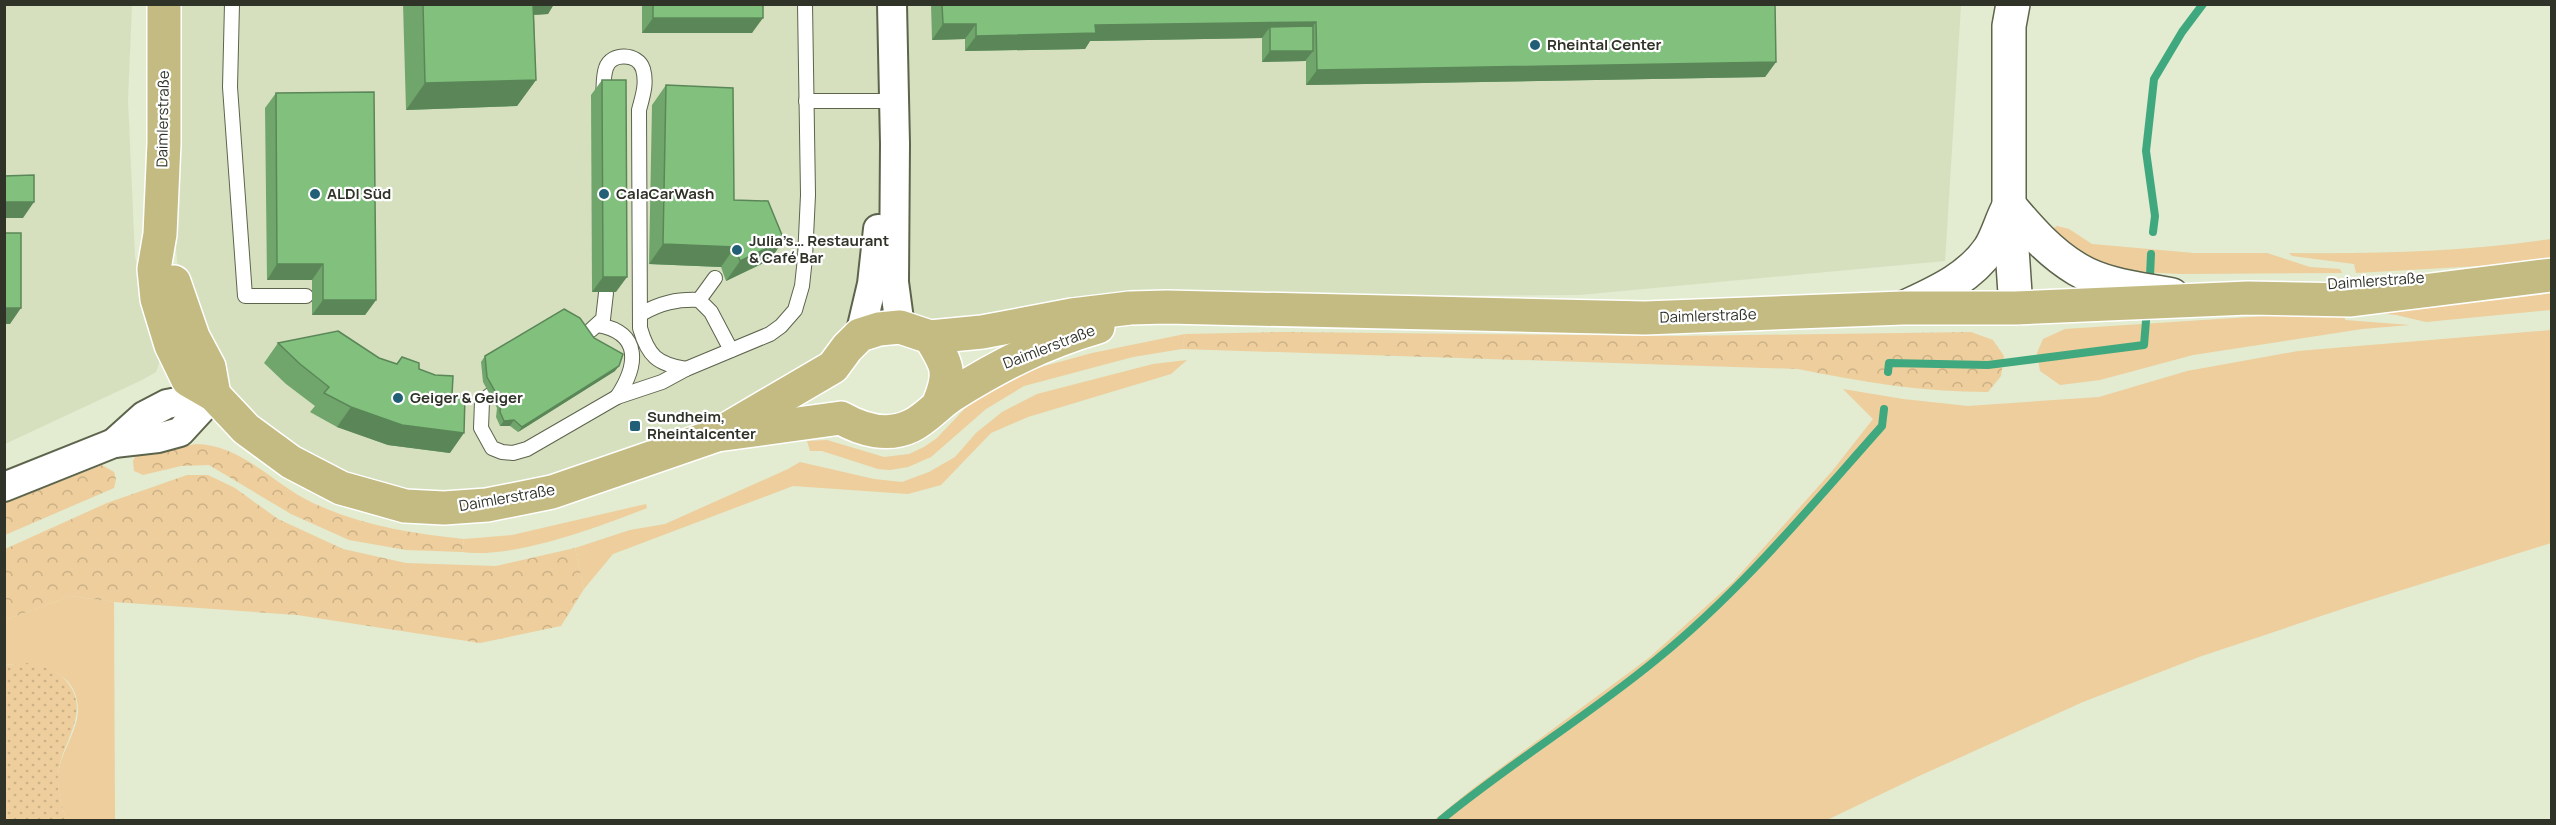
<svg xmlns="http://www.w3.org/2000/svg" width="2556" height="825" viewBox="0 0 2556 825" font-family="Manrope,sans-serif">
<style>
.built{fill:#d6e0bf}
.grass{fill:#edce9c}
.forest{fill:url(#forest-crowns)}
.park{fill:url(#park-dots)}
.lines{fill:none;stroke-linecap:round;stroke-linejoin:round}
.stream{stroke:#40a87f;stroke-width:8}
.lane-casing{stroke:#5c644c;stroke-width:16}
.street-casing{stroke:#5c644c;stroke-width:32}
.secondary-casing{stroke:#5c644c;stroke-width:36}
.primary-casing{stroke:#fff;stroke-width:36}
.lane{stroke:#fff;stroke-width:14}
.street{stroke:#fff;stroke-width:28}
.secondary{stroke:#fff;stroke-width:33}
.primary{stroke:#c4bb82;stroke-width:33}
.wall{fill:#70a66c}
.shaded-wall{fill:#5b8758}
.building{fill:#82c17d;stroke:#5b8758;stroke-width:1.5}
.poi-dot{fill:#225f76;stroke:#fff;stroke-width:2}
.labels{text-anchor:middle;stroke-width:4.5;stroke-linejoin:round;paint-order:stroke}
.poi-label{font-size:15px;font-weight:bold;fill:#2f3328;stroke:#fff;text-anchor:start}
.street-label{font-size:15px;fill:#2f3328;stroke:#fff}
</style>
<defs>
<pattern id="forest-crowns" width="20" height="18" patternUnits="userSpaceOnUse" patternTransform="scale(1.5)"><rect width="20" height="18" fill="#edce9c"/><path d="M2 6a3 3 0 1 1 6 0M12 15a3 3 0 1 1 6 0" fill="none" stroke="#ccb186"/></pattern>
<pattern id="park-dots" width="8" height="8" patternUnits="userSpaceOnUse" patternTransform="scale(1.5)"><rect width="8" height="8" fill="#edce9c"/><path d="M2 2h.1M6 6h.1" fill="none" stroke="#ccb186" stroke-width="1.8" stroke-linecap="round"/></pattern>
</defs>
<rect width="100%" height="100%" fill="#e3ebd0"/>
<g class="built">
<polygon points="5,5 132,5 128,100 135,257 160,361 156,372 142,380 5,444"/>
<polygon points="179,5 1961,5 1945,261 1579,295 1123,298 882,342 818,366 621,465 405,506 246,429 182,312 171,198"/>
</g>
<g class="grass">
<polygon points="2057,226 2069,229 2092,244 2194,253 2267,253 2310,267 2340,269 2342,273 2180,274 2125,271 2096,265 2070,252 2052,229"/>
<path d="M2551 239V262L2356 273 2354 264 2292 256 2289 253C2377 254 2464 252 2551 239Z"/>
<polygon points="2551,292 2551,310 2426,322 2396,315 2359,311"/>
<polygon points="2344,311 2345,320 2410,325 2362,329 2193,355 2100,380 2060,385 2040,371 2037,353 2043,339 2065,329"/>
<polygon points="2551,330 2551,543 2345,608 2199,657 2083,702 1919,776 1827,820 1434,820 1472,789 1650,657 1733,582 1833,470 1873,419 1843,389 1903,399 1968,406 2099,397 2187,371 2298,351"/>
<polygon points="1185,334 1182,349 1133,357 1024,386 986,409 931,457 908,467 890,470 878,469 822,451 810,451 807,441 827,440 884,457 909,454 924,447 937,438 973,400 1004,381 1030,370 1092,353"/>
<polygon points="1187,360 1171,374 1028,417 991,433 941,485 908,494 793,486 613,554 584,589 575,548 630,530 665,524 788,469 800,462 874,479 902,482 929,472 955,457 976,433 1002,412 1037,394 1153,364"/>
<path d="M646 504 647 508C599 527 514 559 462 552L464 539 512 535Z"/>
<path d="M71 596 114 602 115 820H66C62 806 57 790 58 775 60 754 76 734 78 713 80 671 38 660 5 665V620Z"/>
</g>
<g class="forest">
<path d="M1282 332 1678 336 1971 332 1993 340 2004 356 2001 376 1988 392C1923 392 1862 382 1798 369L1182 349 1185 334Z"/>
<path d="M196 444C242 445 273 484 313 503 360 525 413 534 464 539L462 552 406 550 349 540 291 514 209 465 181 466 143 475 134 471 133 461 136 455Z"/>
<polygon points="102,465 114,472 116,479 114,488 5,535 5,503"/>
<polygon points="187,475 208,475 235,488 278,519 343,549 406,563 496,566 575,548 584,589 561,626 480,643 297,615 114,602 71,596 5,620 5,549 107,503"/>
</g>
<path class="park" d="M27 663C45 666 60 670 70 686 90 716 60 744 58 775 57 790 62 806 66 820H5V665Z"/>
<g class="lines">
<g class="stream">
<polyline points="2153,232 2155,216 2146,151 2154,79 2182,32 2203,4"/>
<polyline points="2150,276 2151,254"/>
<polyline points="1888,372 1889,363 1988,365 2144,345 2147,309"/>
<path d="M1441 820C1510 763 1588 716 1657 659 1741 591 1810 507 1882 426L1884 409"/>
</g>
<defs>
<g id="lane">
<polyline points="232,4 230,87 245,296 306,296"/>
<path d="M603 96C604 87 603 76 606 68 611 52 638 53 643 69 647 83 643 95 639 110L640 328C648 356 657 364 686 369"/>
<polyline points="806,101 894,101"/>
<polyline points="699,300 715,278"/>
<path d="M641 314C660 303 677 299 699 300L711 312 731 350"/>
<path d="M598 325C643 333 637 367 617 397"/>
<polyline points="591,330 603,319 606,293"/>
<polyline points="490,395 482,402 481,428 492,448 502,452 513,453 527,449 617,397 662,382 686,369 770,334 781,326 795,310 802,286 805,258 808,195 805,4"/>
</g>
<g id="street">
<polyline points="892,4 895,144 894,282 900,327"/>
<polyline points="860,335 872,284 878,229"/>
<polyline points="114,443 144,416 167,404 214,395"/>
<polyline points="4,487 114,443 158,438 180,432 214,395"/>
</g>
<g id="secondary">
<polyline points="2013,4 2009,26 2009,205 2016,308"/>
<path d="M2009 205C2029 229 2050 253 2077 269 2105 286 2141 289 2172 295"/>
<path d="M1903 308C1935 293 1969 279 1990 248 1997 237 2001 222 2007 210"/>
</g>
<g id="primary">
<path d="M164 4V143L160 234 154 269 157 299 171 345 188 380 214 395 246 429 291 462 341 488 405 506 444 508 487 505 552 492 717 435 841 418C862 430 888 437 911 426 926 419 938 404 952 395 1000 365 1043 343 1098 327"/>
<polyline points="174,282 193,337 209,367 214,395"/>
<path d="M930 337C947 365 952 371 939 403"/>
<polyline points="717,435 833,367 847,348 860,335 879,329 900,327 930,337 982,332 1072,315 1130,308 1167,307 1645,318 1903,308 2016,308 2248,298 2351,300 2552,275"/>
</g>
</defs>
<use href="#lane" class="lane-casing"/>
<use href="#street" class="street-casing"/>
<use href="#secondary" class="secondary-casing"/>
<use href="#primary" class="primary-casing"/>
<use href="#lane" class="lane"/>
<use href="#street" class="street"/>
<use href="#secondary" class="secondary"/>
<use href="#primary" class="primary"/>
</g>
<g class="wall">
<polygon points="403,4 554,4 548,14 534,15 536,80 517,106 406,110"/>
<polygon points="642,4 763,4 752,33 642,33"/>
<polygon points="931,4 1775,4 1776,62 1765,77 1306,85 1306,61 1262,62 1262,38 1090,41 1085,49 965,51 965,39 932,40"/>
<polygon points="602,80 616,292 592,292 591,95"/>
<polygon points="666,85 770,260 726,281 721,267 649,264 652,105"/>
<polygon points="276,93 376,300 365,315 312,315 312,280 267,280 265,108"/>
<polygon points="278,343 379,358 397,364 419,369 450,453 388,445 337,427 310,412 315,406 286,384 264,363"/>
<polygon points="485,356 615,371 518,432 510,426 500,426 496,417 497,408 483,382 481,362"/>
</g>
<g class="shaded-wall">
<polygon points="522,4 554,4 548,14 514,16"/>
<polygon points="653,18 763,18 752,33 642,33"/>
<polygon points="1316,22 1305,37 1270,27 1262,38 1090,41 1085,49 965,51 976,36 1095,25"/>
<polygon points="943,24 976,24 965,39 932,40"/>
<polygon points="1270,51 1313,51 1305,61 1262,62"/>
<polygon points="1776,62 1765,77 1306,85 1317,70"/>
<polygon points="536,80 517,106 406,110 425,83"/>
<polygon points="4,202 34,202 23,218 4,218"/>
<polygon points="784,240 770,260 726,281 740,261"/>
<polygon points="663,244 735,247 721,267 649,264"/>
<polygon points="277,264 323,264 312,280 267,280"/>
<polygon points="603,277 627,277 616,292 592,292"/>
<polygon points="323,300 376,300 365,315 312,315"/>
<polygon points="4,308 21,308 10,324 4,324"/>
<polygon points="619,366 615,371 518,432 522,427"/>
<polygon points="351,407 464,433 450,453 388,445 337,427"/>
<polygon points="514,420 510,426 500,426 504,421"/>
</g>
<g class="building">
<polygon points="423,4 533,4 536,80 425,83"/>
<rect x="653" y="4" width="110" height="14"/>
<polygon points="942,4 1775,4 1776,62 1317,70 1316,22 1095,25 1096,33 976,36 976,24 943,24"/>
<polygon points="1313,26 1313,51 1270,51 1270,27"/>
<polygon points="602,80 626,80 627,277 603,277"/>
<polygon points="666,85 733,88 734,200 768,201 784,240 740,261 735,247 663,244"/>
<polygon points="374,92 376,300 323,300 323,264 277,264 276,93"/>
<polygon points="34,175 34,202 4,202 4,176"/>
<rect x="4" y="233" width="17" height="75"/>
<polygon points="564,309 580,318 594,338 623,354 619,366 522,427 514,420 504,421 500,412 501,402 487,377 485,356"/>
<polygon points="338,331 379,358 397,364 402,357 419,363 419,369 435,375 453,376 452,395 465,396 464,433 402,425 351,407 324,393 329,387 300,364 278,343"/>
</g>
<g class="poi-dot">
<circle cx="1535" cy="45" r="6"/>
<circle cx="315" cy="194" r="6"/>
<circle cx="604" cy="194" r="6"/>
<circle cx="737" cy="250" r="6"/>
<circle cx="398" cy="398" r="6"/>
<rect x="629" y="420" width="12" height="12" rx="3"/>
</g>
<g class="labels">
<g class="poi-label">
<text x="1547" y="50">Rheintal Center</text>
<text x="327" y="199">ALDI Süd</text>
<text x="616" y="199">CalaCarWash</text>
<text x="749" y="246">Julia’s… Restaurant<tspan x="749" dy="17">&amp; Café Bar</tspan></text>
<text x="410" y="403">Geiger &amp; Geiger</text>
<text x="647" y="422">Sundheim,<tspan x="647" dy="17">Rheintalcenter</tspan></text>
</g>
<g class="street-label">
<text transform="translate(163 119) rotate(-89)" y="5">Daimlerstraße</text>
<text transform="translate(2376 281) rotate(-4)" y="5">Daimlerstraße</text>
<text transform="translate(1708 316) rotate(-2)" y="5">Daimlerstraße</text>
<text transform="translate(1049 347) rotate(-21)" y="5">Daimlerstraße</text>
<text transform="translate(507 498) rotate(-10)" y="5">Daimlerstraße</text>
</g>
</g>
<rect width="2556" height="825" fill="none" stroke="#2f3328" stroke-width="12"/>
</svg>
